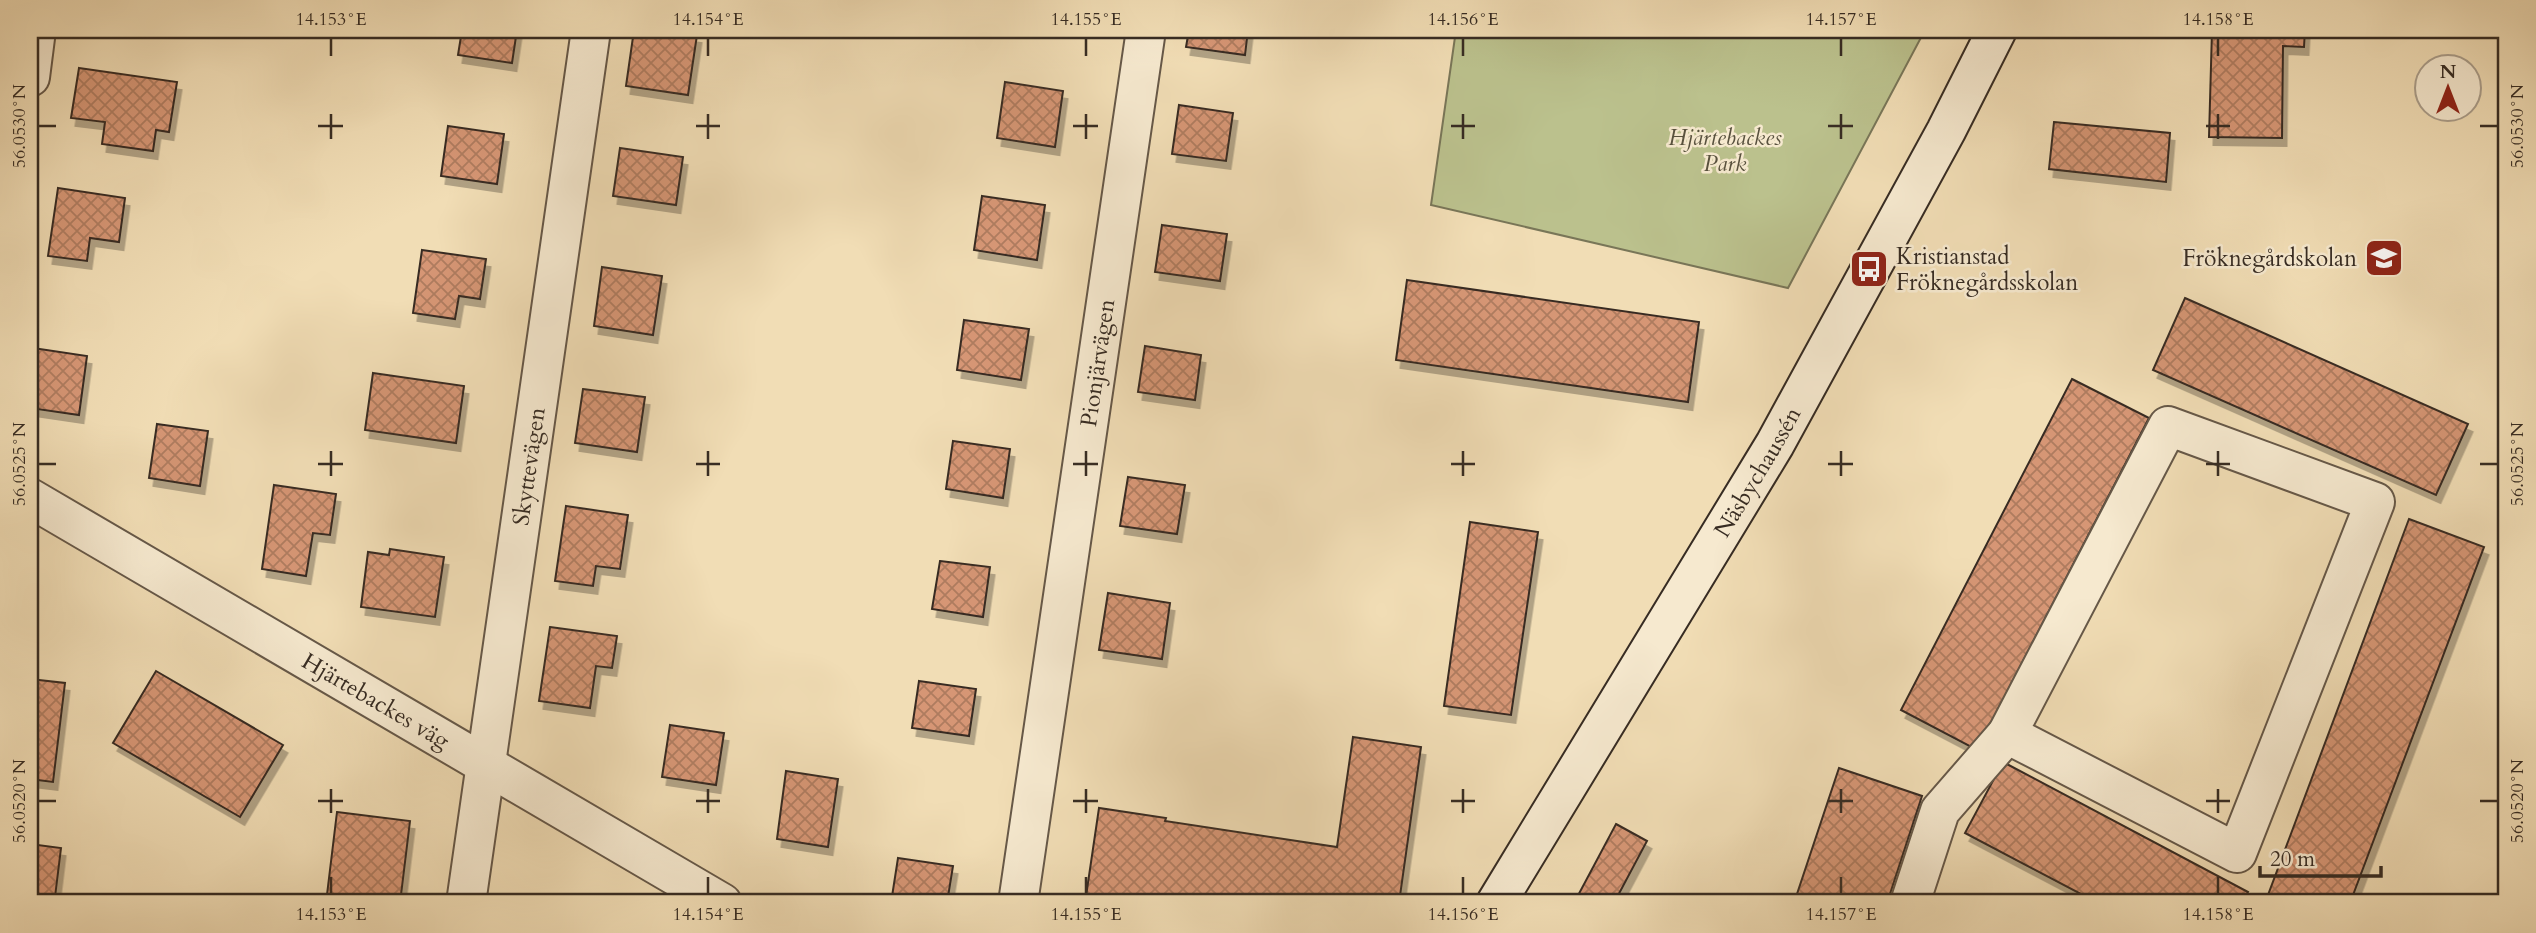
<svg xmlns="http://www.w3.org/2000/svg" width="2536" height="933" viewBox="0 0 2536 933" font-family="Cardo,serif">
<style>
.park{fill:#bbc18d;stroke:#797658;stroke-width:2}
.building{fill:url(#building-cross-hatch);stroke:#372c23;stroke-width:2;filter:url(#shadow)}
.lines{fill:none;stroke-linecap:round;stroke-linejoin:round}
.street-casing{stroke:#665848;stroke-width:42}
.secondary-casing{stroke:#372c23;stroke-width:42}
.street{stroke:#f6e9cf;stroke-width:38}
.secondary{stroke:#f6e9cf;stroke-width:38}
.ticks{fill:none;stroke:#372c23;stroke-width:2.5}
.labels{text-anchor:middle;stroke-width:5;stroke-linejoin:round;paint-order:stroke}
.park-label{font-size:23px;font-style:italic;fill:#58513e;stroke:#f6e9cf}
.poi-label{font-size:23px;fill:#372c23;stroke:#f6e9cf;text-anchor:start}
.street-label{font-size:23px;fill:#372c23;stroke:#f6e9cf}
.neatline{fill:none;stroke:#372c23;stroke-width:2.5}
.ticks-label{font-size:18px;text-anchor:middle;fill:#372c23}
</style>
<defs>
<pattern id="building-cross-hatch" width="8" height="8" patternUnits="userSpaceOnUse" patternTransform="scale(1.75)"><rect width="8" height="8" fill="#d69674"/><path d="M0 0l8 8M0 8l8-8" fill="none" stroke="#ae7b5f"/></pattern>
<filter id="shadow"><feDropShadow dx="4.5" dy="8" stdDeviation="0" flood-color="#0004"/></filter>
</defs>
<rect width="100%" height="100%" fill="#f1ddb5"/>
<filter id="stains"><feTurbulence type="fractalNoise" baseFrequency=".00286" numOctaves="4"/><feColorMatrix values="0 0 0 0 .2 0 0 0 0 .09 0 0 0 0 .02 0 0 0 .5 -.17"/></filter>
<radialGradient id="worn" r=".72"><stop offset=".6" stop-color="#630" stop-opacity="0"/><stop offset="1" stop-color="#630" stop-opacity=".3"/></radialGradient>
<polygon class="park" points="1456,30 1925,30 1788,288 1431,205"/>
<g class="building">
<polygon points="462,30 517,30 512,63 458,55"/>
<polygon points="634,30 661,30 697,35 688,95 626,86"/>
<polygon points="1189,30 1248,30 1245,55 1186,47"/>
<polygon points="2212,30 2305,30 2304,47 2283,46 2282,138 2209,137"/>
<polygon points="79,68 177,82 169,132 156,130 153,151 102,144 105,122 71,118"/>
<polygon points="1005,82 1063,91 1055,147 997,138"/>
<polygon points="1179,105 1233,113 1226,161 1172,154"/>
<polygon points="2054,122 2170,133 2166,182 2049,169"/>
<polygon points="448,126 504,134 497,184 441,176"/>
<polygon points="620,148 683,157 676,205 613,196"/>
<polygon points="58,188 125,198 119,242 90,238 87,261 48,256"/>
<polygon points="982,196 1045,205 1037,260 974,250"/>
<polygon points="1162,225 1227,234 1220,281 1155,272"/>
<polygon points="422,250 486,259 480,299 459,296 455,319 413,313"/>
<polygon points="602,267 662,276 653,335 594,326"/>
<polygon points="1407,280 1699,322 1688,402 1396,360"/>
<polygon points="2185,298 2468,424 2436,495 2153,370"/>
<polygon points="964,320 1029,329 1021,380 957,370"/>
<polygon points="1145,346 1201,355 1195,400 1138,392"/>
<polygon points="33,348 87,356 79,415 30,408 30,372"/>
<polygon points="373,373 464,386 456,443 365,430"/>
<polygon points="2072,379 2149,418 1977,750 1901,710"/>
<polygon points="583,389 645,397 637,452 575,443"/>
<polygon points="157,424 208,431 200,486 149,478"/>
<polygon points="953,441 1010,449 1003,498 946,489"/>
<polygon points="1128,477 1185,485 1177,534 1120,526"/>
<polygon points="274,485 336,494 330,535 313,533 306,576 262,569"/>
<polygon points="566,506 628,515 620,569 596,566 593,586 555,581"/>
<polygon points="2409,519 2484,547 2350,903 2265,903"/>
<polygon points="1470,522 1538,532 1511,715 1444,706"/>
<polygon points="390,549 444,557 435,617 361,607 368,552 389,555"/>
<polygon points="940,561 990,567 983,617 932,609"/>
<polygon points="1108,593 1170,603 1162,659 1099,650"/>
<polygon points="550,627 617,636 612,668 596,666 590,708 539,701"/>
<polygon points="156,671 283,745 240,817 113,743"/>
<polygon points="30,679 65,683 53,782 30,779"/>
<polygon points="919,681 976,689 969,736 912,728"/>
<polygon points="670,725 724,733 716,785 662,777"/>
<polygon points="1353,737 1421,747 1399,903 1186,903 1154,899 1153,903 1085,903 1099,808 1166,818 1165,821 1337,847"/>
<polygon points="2003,762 2248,892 2242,903 2098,903 1965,833"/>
<polygon points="1839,768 1922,796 1887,903 1794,903"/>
<polygon points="786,771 838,779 828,847 777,839"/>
<polygon points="337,812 410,821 400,903 326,903"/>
<polygon points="1616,824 1647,841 1614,903 1574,903"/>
<polygon points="30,844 61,848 55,897 30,894 30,897"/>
<polygon points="898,858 953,866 947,903 891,903"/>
</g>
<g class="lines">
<defs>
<g id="street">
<polyline points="30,77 36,30"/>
<polygon points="2168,426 2375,502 2237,853 2007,734"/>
<path id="s1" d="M30 498 722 903"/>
<path id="s2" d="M466 903 591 30"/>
<path id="s3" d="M1018 903 1146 30"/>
<polyline points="1910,903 1940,811 2007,734"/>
</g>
<g id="secondary">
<path id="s4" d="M1496 903 1775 444 1946 131 1997 30"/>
</g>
</defs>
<use href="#street" class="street-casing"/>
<use href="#secondary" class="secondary-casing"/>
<use href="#street" class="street"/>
<use href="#secondary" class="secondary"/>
</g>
<path class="ticks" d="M331 38V56M708 38V56M1086 38V56M1463 38V56M1841 38V56M2218 38V56M331 114V139M708 114V139M1086 114V139M1463 114V139M1841 114V139M2218 114V139M38 126H56M318 126H343M696 126H720M1073 126H1098M1451 126H1475M1828 126H1853M2206 126H2230M2480 126H2498M331 451V476M708 451V476M1086 451V476M1463 451V476M1841 451V476M2218 451V476M38 464H56M318 464H343M696 464H720M1073 464H1098M1451 464H1475M1828 464H1853M2206 464H2230M2480 464H2498M331 789V813M708 789V813M1086 789V813M1463 789V813M1841 789V813M2218 789V813M38 801H56M318 801H343M696 801H720M1073 801H1098M1451 801H1475M1828 801H1853M2206 801H2230M2480 801H2498M331 877V894M708 877V894M1086 877V894M1463 877V894M1841 877V894M2218 877V894"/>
<defs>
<symbol id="school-square" viewBox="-11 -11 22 22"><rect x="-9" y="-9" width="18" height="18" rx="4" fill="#8f2418" stroke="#f6e9cf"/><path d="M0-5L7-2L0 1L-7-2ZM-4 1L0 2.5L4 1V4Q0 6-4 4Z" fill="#fff"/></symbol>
<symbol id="bus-square" viewBox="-11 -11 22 22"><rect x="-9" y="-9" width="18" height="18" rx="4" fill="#8f2418" stroke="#f6e9cf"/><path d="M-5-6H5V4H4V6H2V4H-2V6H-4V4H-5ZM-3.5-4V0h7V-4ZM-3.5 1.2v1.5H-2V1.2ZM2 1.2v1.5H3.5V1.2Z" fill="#fff"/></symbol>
</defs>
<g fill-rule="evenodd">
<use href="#school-square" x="2362" y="236" width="44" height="44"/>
<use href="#bus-square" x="1847" y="247" width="44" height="44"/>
</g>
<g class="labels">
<g class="park-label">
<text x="1725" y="145">Hjärtebackes<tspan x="1725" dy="26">Park</tspan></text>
</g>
<g class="poi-label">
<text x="1896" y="264">Kristianstad<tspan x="1896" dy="26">Fröknegårdsskolan</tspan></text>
<text x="2357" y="266" text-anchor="end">Fröknegårdskolan</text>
</g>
<g class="street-label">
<text dy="8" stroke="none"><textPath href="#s3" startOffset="546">Pionjärvägen</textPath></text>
<text dy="8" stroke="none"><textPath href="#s2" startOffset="441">Skyttevägen</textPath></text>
<text dy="8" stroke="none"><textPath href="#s4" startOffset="504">Näsbychaussén</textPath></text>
<text dy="8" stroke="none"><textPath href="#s1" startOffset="401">Hjärtebackes väg</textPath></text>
</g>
</g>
<rect width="2536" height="933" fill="none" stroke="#f1ddb5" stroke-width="77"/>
<g transform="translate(2448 88)"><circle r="33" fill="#f6e9cf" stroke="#aa9d8a" stroke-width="2"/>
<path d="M0-5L12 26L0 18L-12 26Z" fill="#8f2418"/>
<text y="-10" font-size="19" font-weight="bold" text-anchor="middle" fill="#372c23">N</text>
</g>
<path d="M2260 866v10h121v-10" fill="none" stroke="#372c23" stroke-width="3.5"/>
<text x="2270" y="866" font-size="21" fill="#372c23" stroke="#f6e9cf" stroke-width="5" paint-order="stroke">20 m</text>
<rect x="38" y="38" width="2460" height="856" class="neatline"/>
<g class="ticks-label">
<text x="331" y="25">14.153°E</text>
<text x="708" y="25">14.154°E</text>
<text x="1086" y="25">14.155°E</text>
<text x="1463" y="25">14.156°E</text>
<text x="1841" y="25">14.157°E</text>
<text x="2218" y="25">14.158°E</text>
<text transform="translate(19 126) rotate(-90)" y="6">56.0530°N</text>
<text transform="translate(2517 126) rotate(-90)" y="6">56.0530°N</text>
<text transform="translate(19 464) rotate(-90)" y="6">56.0525°N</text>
<text transform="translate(2517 464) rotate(-90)" y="6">56.0525°N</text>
<text transform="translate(19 801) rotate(-90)" y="6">56.0520°N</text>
<text transform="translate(2517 801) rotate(-90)" y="6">56.0520°N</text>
<text x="331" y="920">14.153°E</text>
<text x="708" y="920">14.154°E</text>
<text x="1086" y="920">14.155°E</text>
<text x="1463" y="920">14.156°E</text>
<text x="1841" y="920">14.157°E</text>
<text x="2218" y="920">14.158°E</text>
</g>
<rect width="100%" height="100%" filter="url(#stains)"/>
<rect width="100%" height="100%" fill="url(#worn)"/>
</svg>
